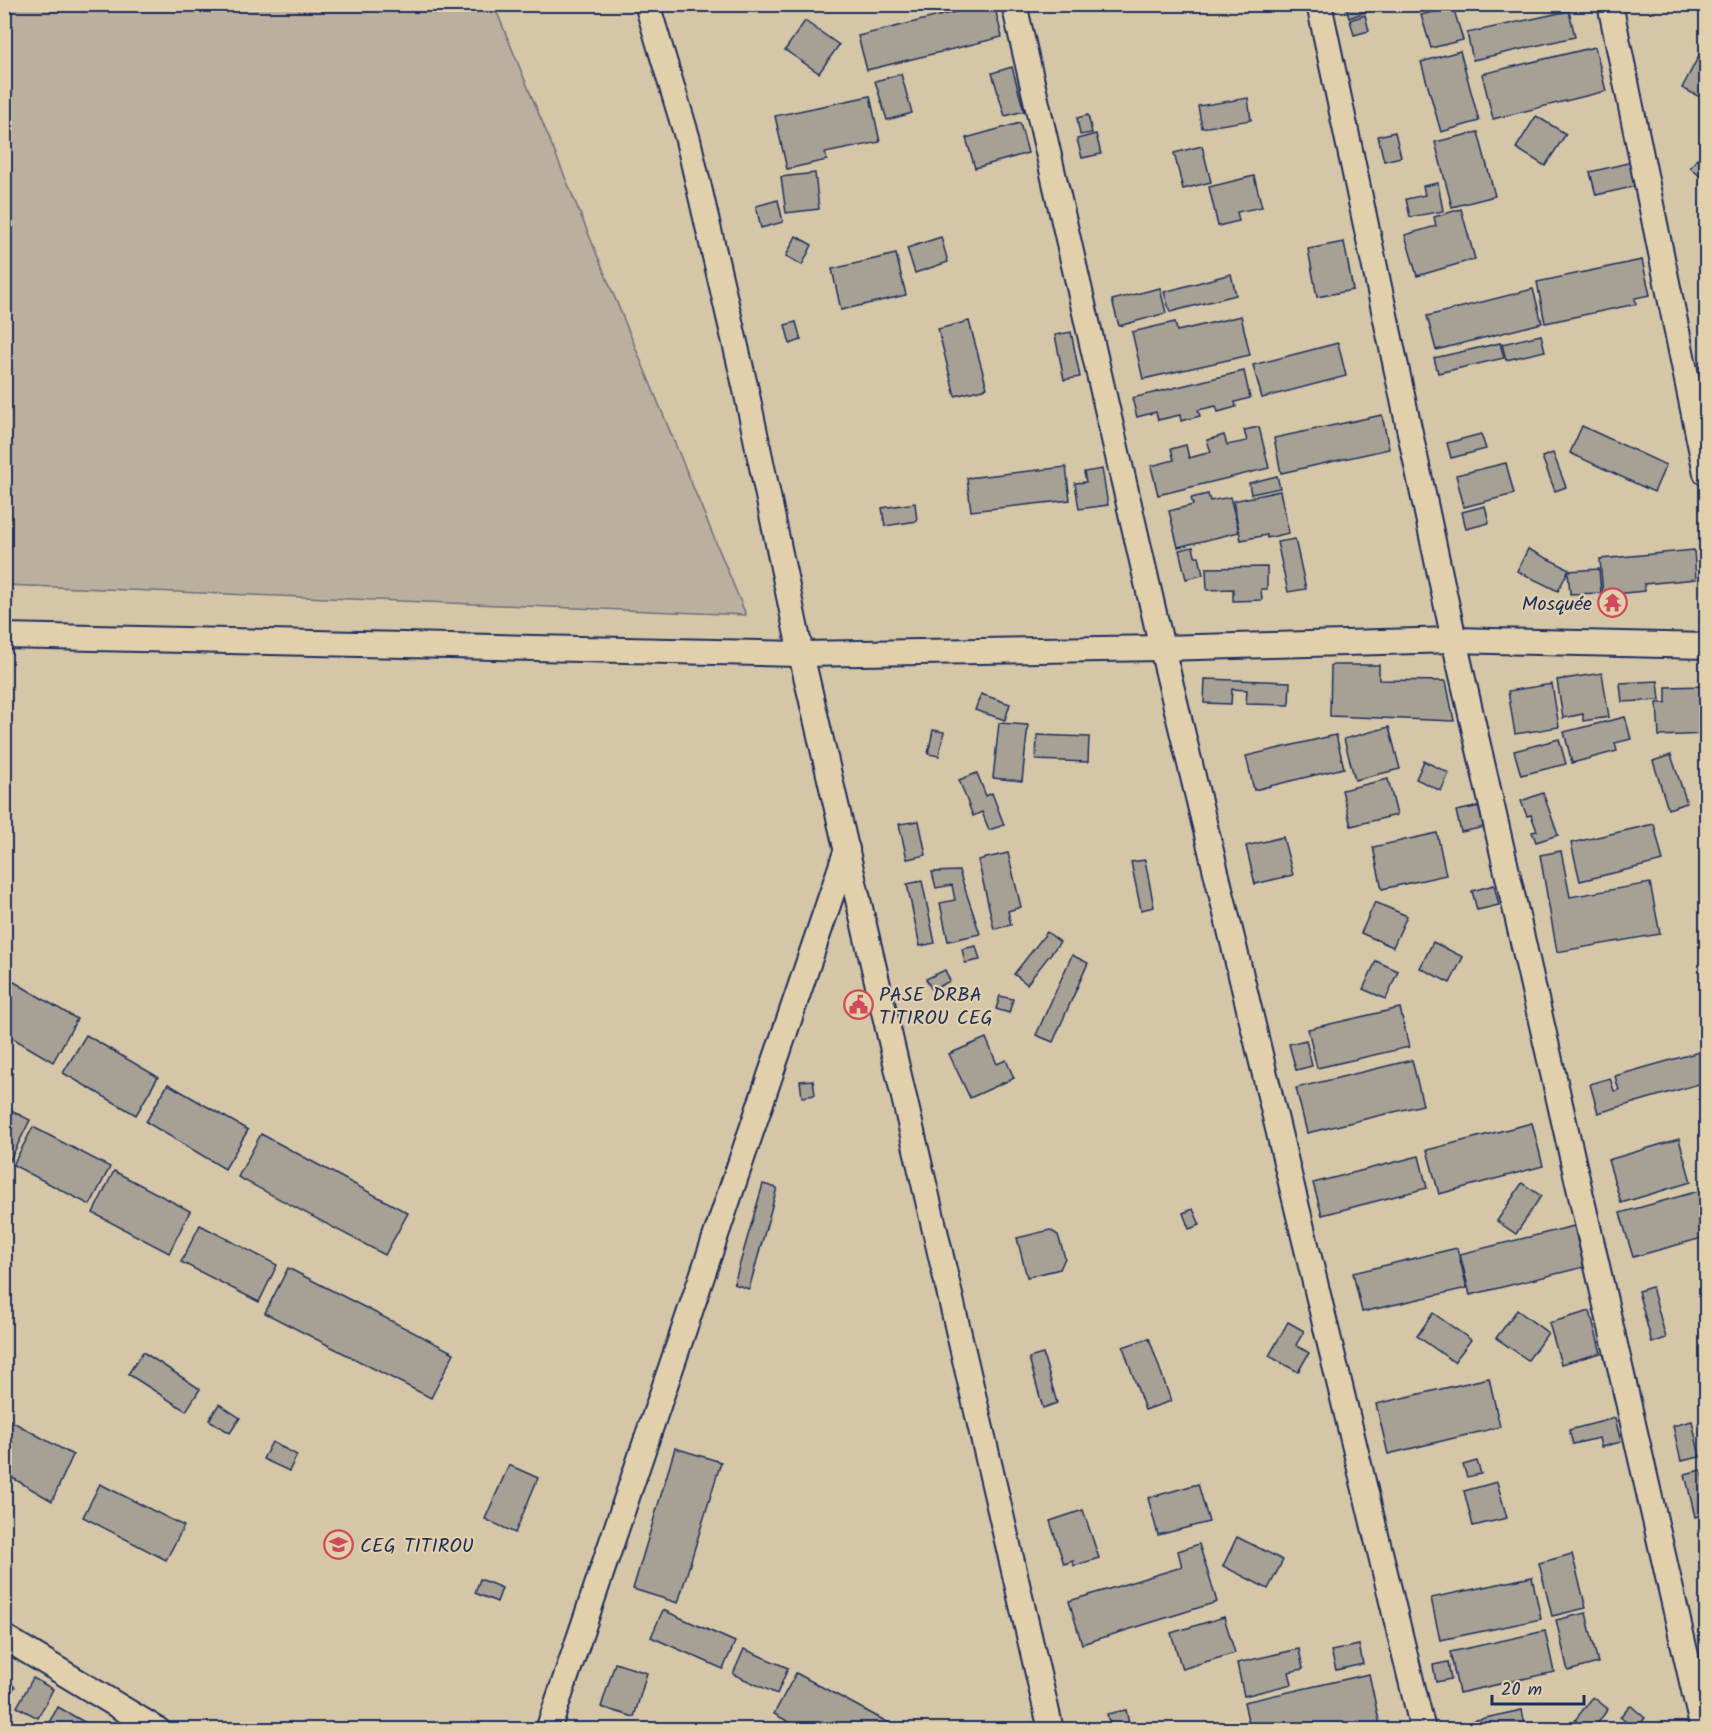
<svg xmlns="http://www.w3.org/2000/svg" width="1711" height="1734" viewBox="0 0 1711 1734" font-family="Kalam,sans-serif">
<style>
.green{fill:#bab09d;stroke:#6a707e;stroke-width:1.5}
.building{fill:#a7a195;stroke:#1b2f5e;stroke-width:1.5}
.lines{fill:none;stroke-linecap:round;stroke-linejoin:round}
.minor-casing{stroke:#1b2f5e;stroke-width:28}
.minor{stroke:#e2d0ad;stroke-width:24}
.labels{text-anchor:middle;stroke-width:4.5;stroke-linejoin:round;paint-order:stroke}
.poi-label{font-size:20px;fill:#1b2f5e;stroke:#e2d0ad;text-anchor:start}
</style>
<rect width="100%" height="100%" fill="#d6c6a8"/>
<filter id="ink" filterUnits="userSpaceOnUse"><feTurbulence type="fractalNoise" baseFrequency=".0167" numOctaves="2"/><feDisplacementMap in="SourceGraphic" scale="12" xChannelSelector="R" yChannelSelector="G"/><feConvolveMatrix kernelMatrix="1 2 1 2 8 2 1 2 1" color-interpolation-filters="sRGB"/></filter>
<g filter="url(#ink)">
<polygon class="green" points="5,4 487,5 498,15 746,615 5,585"/>
<g class="building">
<polygon points="987,4 994,4 1002,37 867,70 858,36"/>
<polygon points="1345,4 1369,4 1371,10 1349,18"/>
<polygon points="1453,7 1463,40 1431,48 1421,15"/>
<polygon points="1569,11 1575,37 1473,60 1467,33"/>
<polygon points="1365,15 1369,31 1354,35 1350,20"/>
<polygon points="805,21 839,45 819,73 785,50"/>
<polygon points="1706,42 1706,100 1682,88"/>
<polygon points="1595,47 1606,91 1493,119 1482,74"/>
<polygon points="1460,51 1479,121 1441,132 1421,62"/>
<polygon points="1012,67 1024,111 1005,116 992,73"/>
<polygon points="901,74 912,113 887,120 875,81"/>
<polygon points="870,96 880,142 825,153 827,160 787,169 775,116"/>
<polygon points="1248,98 1251,120 1202,128 1198,106"/>
<polygon points="1088,115 1092,133 1080,135 1077,118"/>
<polygon points="1536,116 1566,134 1545,166 1516,148"/>
<polygon points="1020,123 1028,153 975,168 966,138"/>
<polygon points="1395,132 1401,157 1384,161 1378,136"/>
<polygon points="1478,132 1495,196 1452,207 1435,142"/>
<polygon points="1096,134 1101,154 1082,158 1077,139"/>
<polygon points="1202,146 1211,182 1183,189 1174,153"/>
<polygon points="1697,159 1706,167 1706,181 1690,168"/>
<polygon points="1632,162 1637,186 1596,195 1590,172"/>
<polygon points="815,173 819,209 786,213 781,177"/>
<polygon points="1254,176 1262,207 1237,212 1239,221 1218,226 1209,187"/>
<polygon points="1438,183 1443,211 1410,217 1406,199 1425,195 1423,186"/>
<polygon points="778,200 783,222 761,228 756,206"/>
<polygon points="1461,209 1475,259 1417,276 1405,235 1436,226 1434,217"/>
<polygon points="796,236 812,245 802,265 786,256"/>
<polygon points="941,237 948,262 915,273 907,248"/>
<polygon points="1344,242 1353,290 1317,297 1308,249"/>
<polygon points="896,254 906,295 841,310 832,269"/>
<polygon points="1642,260 1650,295 1635,298 1636,304 1545,323 1537,282"/>
<polygon points="1231,274 1236,295 1170,312 1164,292"/>
<polygon points="1160,288 1166,313 1119,326 1112,300"/>
<polygon points="1533,289 1542,323 1436,350 1427,316"/>
<polygon points="1241,316 1250,355 1143,379 1132,332 1175,322 1177,331"/>
<polygon points="969,321 987,388 955,396 938,329"/>
<polygon points="796,322 801,340 790,344 785,325"/>
<polygon points="1071,332 1080,377 1064,380 1055,335"/>
<polygon points="1541,335 1545,351 1506,360 1502,344"/>
<polygon points="1338,343 1346,376 1262,398 1253,365"/>
<polygon points="1500,343 1504,358 1438,373 1434,358"/>
<polygon points="1244,371 1250,398 1235,402 1236,407 1218,412 1216,406 1198,410 1200,416 1181,421 1180,415 1158,420 1156,412 1137,417 1132,398"/>
<polygon points="1382,415 1389,449 1281,473 1274,438"/>
<polygon points="1582,426 1666,465 1654,492 1570,453"/>
<polygon points="1259,427 1269,468 1158,495 1151,466 1174,460 1171,449 1186,445 1189,458 1211,452 1207,440 1224,435 1227,445 1247,441 1244,430"/>
<polygon points="1481,434 1486,449 1451,458 1447,443"/>
<polygon points="1553,453 1566,487 1555,491 1542,457"/>
<polygon points="1506,463 1514,494 1464,507 1456,475"/>
<polygon points="1066,467 1070,500 971,511 967,478"/>
<polygon points="1102,469 1108,505 1079,509 1075,483 1086,482 1084,472"/>
<polygon points="1277,476 1280,488 1251,494 1249,483"/>
<polygon points="1280,491 1289,533 1267,538 1267,535 1241,540 1233,501"/>
<polygon points="1208,494 1210,501 1230,497 1239,532 1178,547 1169,511 1193,505 1191,498"/>
<polygon points="915,503 917,521 885,526 882,508"/>
<polygon points="1485,506 1489,523 1466,529 1462,512"/>
<polygon points="1295,539 1306,589 1288,592 1277,542"/>
<polygon points="1193,547 1195,556 1199,556 1203,575 1186,579 1179,550"/>
<polygon points="1528,549 1569,569 1558,591 1517,571"/>
<polygon points="1694,550 1696,579 1644,584 1645,591 1603,595 1600,559"/>
<polygon points="1267,567 1267,589 1261,589 1262,600 1233,601 1233,589 1207,590 1206,568"/>
<polygon points="1599,569 1601,593 1570,594 1568,571"/>
<polygon points="1331,665 1379,665 1379,680 1446,681 1454,721 1330,716"/>
<polygon points="1602,673 1609,717 1583,721 1583,714 1563,718 1557,680"/>
<polygon points="1205,679 1290,682 1289,705 1246,704 1247,690 1232,689 1231,704 1204,703"/>
<polygon points="1658,681 1660,700 1622,702 1620,683"/>
<polygon points="1552,684 1559,727 1515,734 1508,691"/>
<polygon points="1705,686 1706,734 1659,736 1657,703 1666,703 1666,687"/>
<polygon points="981,694 1010,704 1005,720 975,710"/>
<polygon points="1625,717 1631,739 1615,743 1617,751 1572,763 1564,732"/>
<polygon points="999,723 1028,725 1022,781 993,778"/>
<polygon points="1389,727 1400,769 1355,780 1344,739"/>
<polygon points="933,730 944,732 939,756 928,754"/>
<polygon points="1037,735 1089,737 1088,762 1036,760"/>
<polygon points="1336,735 1344,768 1254,790 1246,756"/>
<polygon points="1559,739 1566,764 1521,775 1514,751"/>
<polygon points="1671,755 1687,803 1668,809 1653,761"/>
<polygon points="1424,761 1449,773 1441,791 1416,779"/>
<polygon points="977,773 986,796 992,793 1004,825 989,830 982,812 973,816 959,780"/>
<polygon points="1388,779 1397,815 1351,826 1342,790"/>
<polygon points="1543,793 1558,835 1536,842 1532,832 1537,831 1531,815 1527,816 1521,801"/>
<polygon points="1480,806 1485,827 1461,832 1456,811"/>
<polygon points="919,821 926,855 907,859 899,824"/>
<polygon points="1654,824 1663,861 1580,881 1571,843"/>
<polygon points="1437,833 1446,875 1382,889 1373,847"/>
<polygon points="1283,837 1293,875 1255,884 1246,846"/>
<polygon points="1561,851 1570,897 1650,883 1660,934 1557,952 1540,855"/>
<polygon points="1008,853 1021,907 1008,911 1011,925 994,929 978,860"/>
<polygon points="1145,860 1154,907 1141,910 1131,862"/>
<polygon points="959,871 980,934 948,941 940,903 955,900 952,885 936,888 932,872"/>
<polygon points="922,881 935,943 920,946 907,884"/>
<polygon points="1494,885 1499,905 1477,910 1472,891"/>
<polygon points="1375,902 1407,916 1393,947 1361,933"/>
<polygon points="1047,932 1060,942 1027,984 1014,974"/>
<polygon points="1433,942 1463,957 1450,983 1420,968"/>
<polygon points="976,946 980,960 965,963 962,949"/>
<polygon points="1072,955 1088,963 1053,1042 1036,1035"/>
<polygon points="1376,961 1398,971 1386,999 1363,989"/>
<polygon points="945,970 950,981 932,990 926,979"/>
<polygon points="4,976 77,1019 53,1062 4,1033"/>
<polygon points="1000,996 1013,999 1009,1013 996,1009"/>
<polygon points="1400,1008 1409,1047 1317,1068 1308,1029"/>
<polygon points="86,1035 158,1077 136,1115 63,1073"/>
<polygon points="986,1038 997,1064 1006,1060 1014,1078 970,1098 949,1054"/>
<polygon points="1306,1040 1312,1066 1296,1070 1289,1044"/>
<polygon points="1706,1050 1706,1082 1598,1113 1590,1084 1610,1078 1614,1091 1619,1090 1615,1076"/>
<polygon points="1412,1060 1423,1105 1307,1133 1296,1088"/>
<polygon points="813,1080 815,1095 802,1097 800,1081"/>
<polygon points="168,1084 248,1130 225,1169 146,1122"/>
<polygon points="4,1107 30,1120 9,1162 4,1160"/>
<polygon points="1532,1123 1543,1166 1439,1194 1427,1150"/>
<polygon points="33,1127 110,1167 90,1205 13,1165"/>
<polygon points="261,1134 408,1213 385,1255 238,1177"/>
<polygon points="1679,1139 1691,1182 1621,1203 1608,1160"/>
<polygon points="1419,1156 1427,1188 1322,1215 1313,1183"/>
<polygon points="114,1171 190,1211 169,1253 93,1213"/>
<polygon points="1522,1183 1541,1196 1516,1234 1497,1221"/>
<polygon points="763,1184 777,1188 749,1289 734,1284"/>
<polygon points="1706,1189 1706,1237 1633,1257 1620,1213"/>
<polygon points="1193,1209 1200,1225 1189,1229 1183,1213"/>
<polygon points="200,1225 277,1265 259,1302 181,1262"/>
<polygon points="1574,1226 1584,1267 1470,1295 1460,1254"/>
<polygon points="1050,1230 1058,1235 1065,1258 1060,1269 1027,1277 1017,1238"/>
<polygon points="1457,1248 1467,1288 1362,1312 1353,1273"/>
<polygon points="288,1268 454,1353 431,1398 265,1313"/>
<polygon points="1652,1287 1666,1338 1652,1343 1638,1291"/>
<polygon points="1517,1310 1548,1333 1528,1360 1496,1338"/>
<polygon points="1590,1311 1601,1353 1561,1364 1549,1323"/>
<polygon points="1433,1313 1471,1340 1454,1362 1417,1336"/>
<polygon points="1288,1322 1304,1331 1296,1345 1309,1353 1298,1372 1269,1356"/>
<polygon points="1149,1338 1171,1401 1145,1410 1123,1347"/>
<polygon points="143,1352 200,1389 186,1411 128,1374"/>
<polygon points="1043,1354 1057,1403 1043,1408 1029,1358"/>
<polygon points="1489,1378 1500,1427 1388,1454 1376,1404"/>
<polygon points="219,1404 240,1418 230,1433 209,1420"/>
<polygon points="4,1417 73,1455 52,1501 4,1473"/>
<polygon points="1615,1418 1621,1442 1601,1447 1599,1438 1573,1444 1569,1430"/>
<polygon points="1692,1421 1700,1457 1681,1461 1673,1426"/>
<polygon points="272,1442 297,1455 289,1471 263,1459"/>
<polygon points="675,1448 721,1462 678,1603 633,1589"/>
<polygon points="1477,1461 1481,1474 1467,1477 1463,1465"/>
<polygon points="509,1465 538,1478 515,1533 485,1519"/>
<polygon points="1701,1470 1706,1491 1706,1514 1695,1517 1685,1474"/>
<polygon points="1497,1482 1507,1518 1473,1526 1464,1491"/>
<polygon points="100,1484 184,1526 166,1560 83,1517"/>
<polygon points="1198,1484 1209,1522 1158,1535 1148,1498"/>
<polygon points="1083,1510 1099,1558 1074,1566 1073,1561 1064,1564 1050,1521"/>
<polygon points="1237,1537 1283,1560 1268,1589 1223,1566"/>
<polygon points="1199,1544 1217,1602 1082,1644 1069,1601 1182,1567 1178,1551"/>
<polygon points="1572,1554 1586,1608 1552,1616 1539,1563"/>
<polygon points="1532,1577 1541,1619 1440,1640 1431,1598"/>
<polygon points="480,1579 502,1588 497,1602 475,1593"/>
<polygon points="663,1610 735,1642 723,1669 651,1637"/>
<polygon points="1586,1613 1598,1663 1568,1671 1556,1620"/>
<polygon points="1224,1617 1235,1653 1182,1669 1171,1633"/>
<polygon points="1545,1631 1554,1672 1459,1693 1450,1652"/>
<polygon points="1359,1645 1363,1664 1336,1670 1331,1651"/>
<polygon points="744,1649 788,1668 777,1694 733,1674"/>
<polygon points="1299,1649 1303,1669 1289,1672 1292,1684 1244,1696 1237,1663"/>
<polygon points="1448,1662 1451,1679 1436,1682 1433,1665"/>
<polygon points="615,1663 647,1673 634,1717 601,1707"/>
<polygon points="796,1673 902,1730 804,1730 774,1714"/>
<polygon points="1369,1674 1380,1725 1358,1730 1250,1730 1244,1702"/>
<polygon points="33,1678 53,1689 38,1718 17,1707"/>
<polygon points="4,1680 15,1687 5,1700 4,1699"/>
<polygon points="1593,1697 1608,1709 1593,1730 1588,1730 1575,1720"/>
<polygon points="1630,1705 1645,1718 1635,1729 1620,1717"/>
<polygon points="58,1707 98,1730 45,1729"/>
<polygon points="1126,1710 1130,1728 1111,1730 1107,1714"/>
<polygon points="1522,1710 1526,1730 1473,1730 1471,1721"/>
</g>
<g class="lines">
<defs>
<g id="minor">
<polyline points="647,4 688,140 746,390 801,654 1051,1730"/>
<polyline points="1014,4 1162,648 1423,1730"/>
<polyline points="1319,4 1454,640 1703,1730"/>
<polyline points="1610,4 1706,473"/>
<polyline points="4,636 801,654 1162,648 1454,640 1706,646"/>
<polyline points="4,1637 158,1730"/>
<polyline points="548,1730 847,849"/>
</g>
</defs>
<use href="#minor" class="minor-casing"/>
<use href="#minor" class="minor"/>
</g>
</g>
<defs>
<symbol id="temple-ring" viewBox="-11 -11 22 22"><circle r="9.5" fill="#e2d0ad" stroke="#d1495b" stroke-width="1.5"/><path d="M0-6L5-2H3V0L6.5 2.5H4V6H1.5V3h-3V6H-4V2.5H-6.5L-3 0V-2H-5Z" fill="#d1495b"/></symbol>
<symbol id="civic-ring" viewBox="-11 -11 22 22"><circle r="9.5" fill="#e2d0ad" stroke="#d1495b" stroke-width="1.5"/><path d="M-.6-6.5H3V-4.5H.6V-3L4-1V1h2V6H-6V1h2V-1L-.6-3ZM-1.2 2.5V6h2.4V2.5Z" fill="#d1495b"/></symbol>
<symbol id="school-ring" viewBox="-11 -11 22 22"><circle r="9.5" fill="#e2d0ad" stroke="#d1495b" stroke-width="1.5"/><path d="M0-5L7-2L0 1L-7-2ZM-4 1L0 2.5L4 1V4Q0 6-4 4Z" fill="#d1495b"/></symbol>
</defs>
<g fill-rule="evenodd">
<use href="#temple-ring" x="1596" y="586" width="33" height="33"/>
<use href="#civic-ring" x="842" y="988" width="33" height="33"/>
<use href="#school-ring" x="322" y="1528" width="33" height="33"/>
</g>
<g class="labels">
<g class="poi-label">
<text x="1592" y="610" text-anchor="end">Mosquée</text>
<text x="879" y="1001">PASE DRBA<tspan x="879" dy="23">TITIROU CEG</tspan></text>
<text x="360" y="1552">CEG TITIROU</text>
</g>
</g>
<rect width="1711" height="1734" fill="none" stroke="#e2d0ad" stroke-width="24"/>
<rect x="12" y="12" width="1687" height="1710" fill="none" stroke="#1b2f5e" stroke-width="2" filter="url(#ink)"/>
<path d="M1492 1695v9h92v-9" fill="none" stroke="#1b2f5e" stroke-width="3"/>
<text x="1501" y="1695" font-size="18" fill="#1b2f5e" stroke="#e2d0ad" stroke-width="4.5" paint-order="stroke">20 m</text>
</svg>
